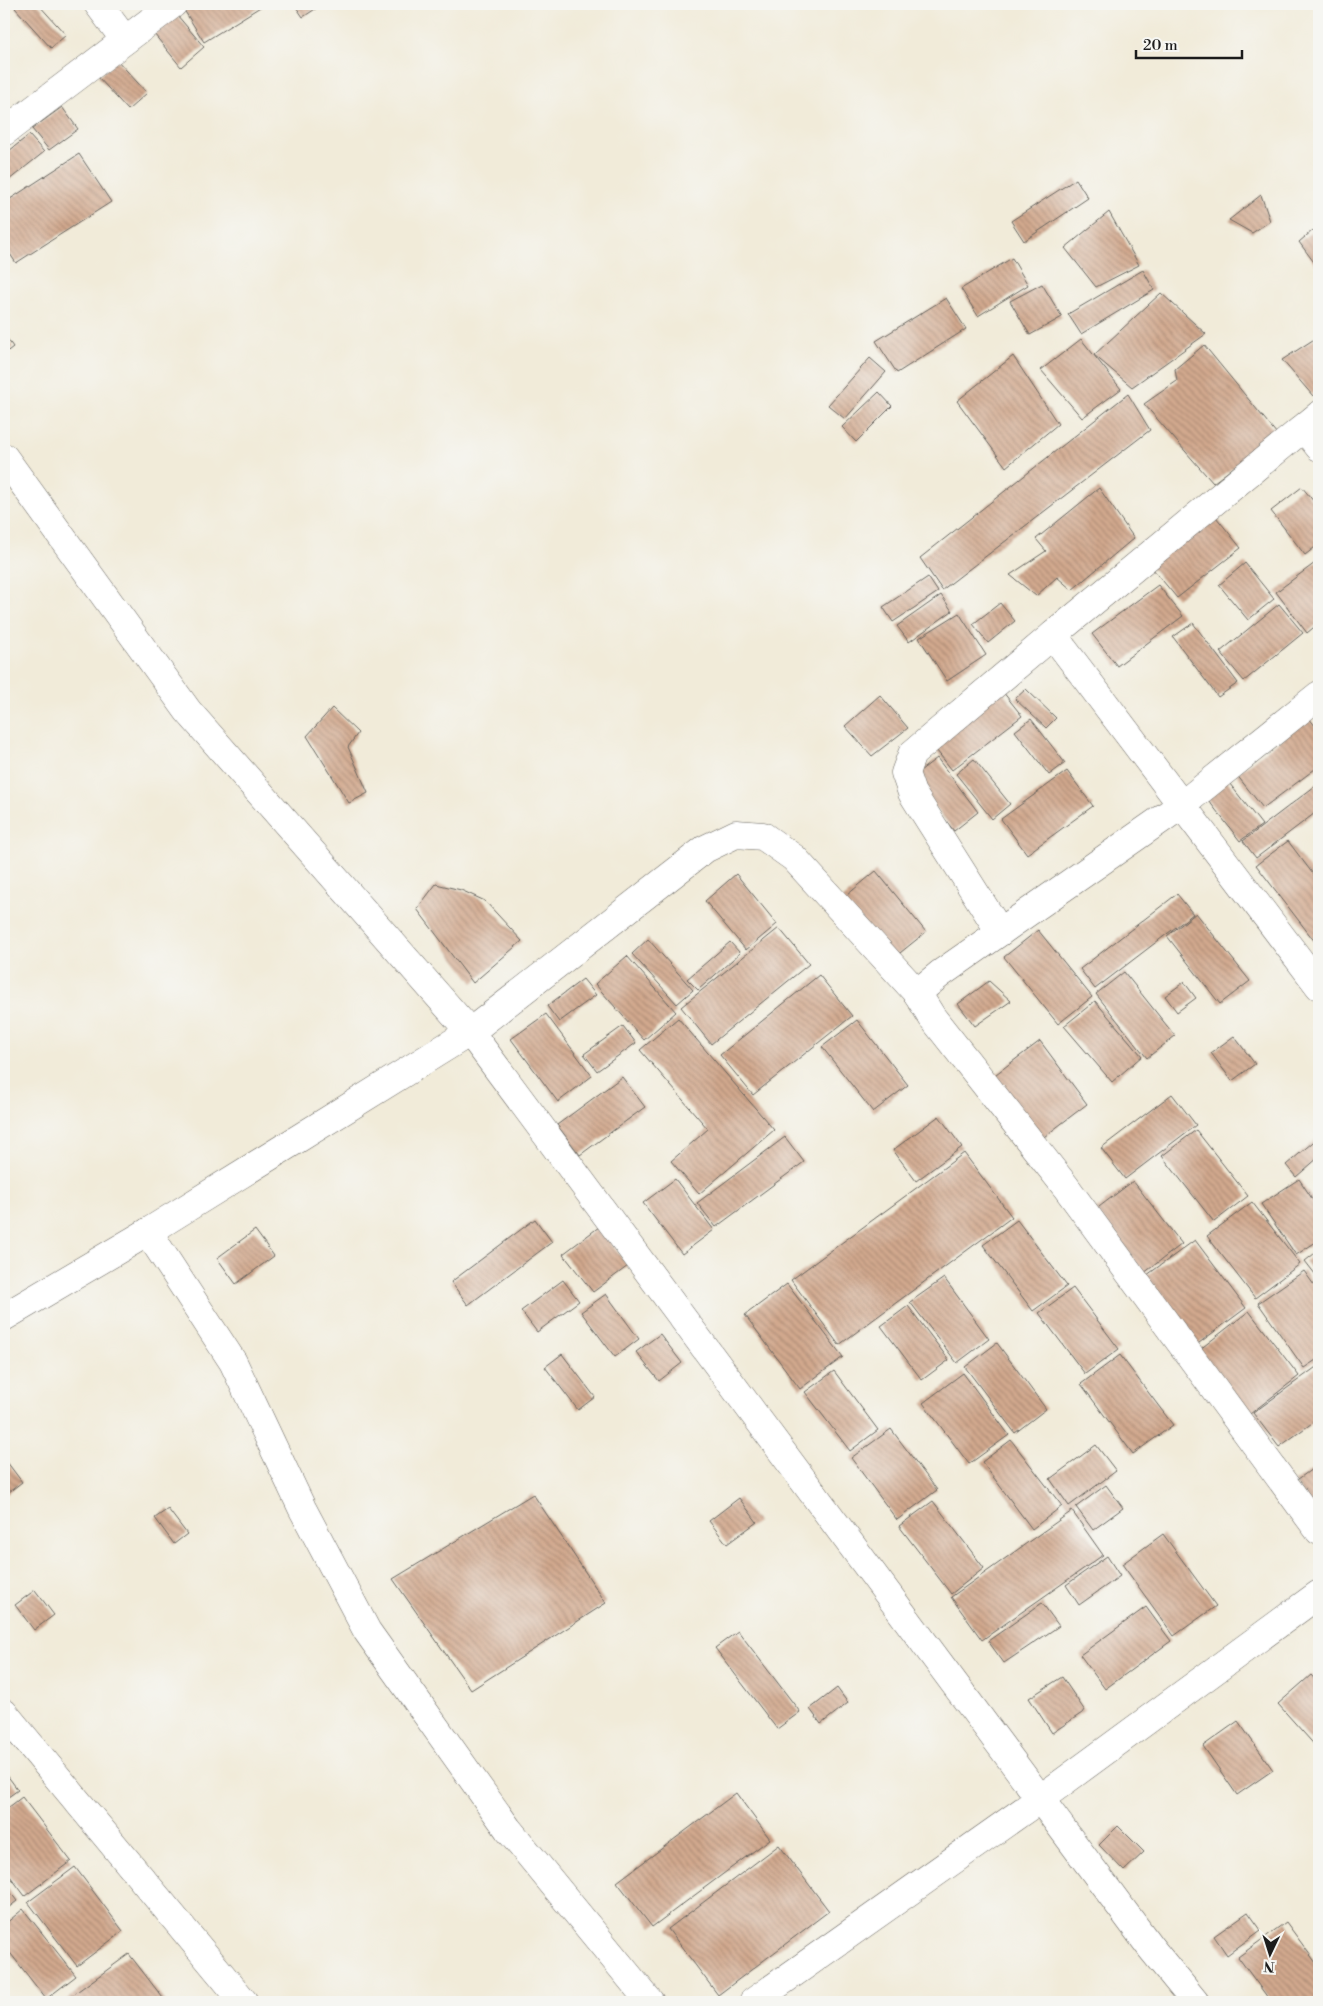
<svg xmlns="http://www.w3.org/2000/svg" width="1323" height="2006" viewBox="0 0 1323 2006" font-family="'Libre Bodoni',serif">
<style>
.building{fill:url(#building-back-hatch)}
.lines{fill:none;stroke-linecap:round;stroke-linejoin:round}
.minor-casing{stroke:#67645e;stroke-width:29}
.minor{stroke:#fff;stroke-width:28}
</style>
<defs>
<pattern id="building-back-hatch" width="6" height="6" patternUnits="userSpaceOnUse" patternTransform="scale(1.25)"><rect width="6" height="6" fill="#d2a98e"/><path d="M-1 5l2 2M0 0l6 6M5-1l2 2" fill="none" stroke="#aa8973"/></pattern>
</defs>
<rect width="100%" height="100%" fill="#f6f6f2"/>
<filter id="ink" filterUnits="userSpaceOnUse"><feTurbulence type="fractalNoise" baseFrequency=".02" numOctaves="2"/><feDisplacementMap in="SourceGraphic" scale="10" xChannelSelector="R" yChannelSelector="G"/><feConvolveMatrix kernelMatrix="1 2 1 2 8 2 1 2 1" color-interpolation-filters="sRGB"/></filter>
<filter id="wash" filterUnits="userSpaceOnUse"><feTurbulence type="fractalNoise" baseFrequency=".0096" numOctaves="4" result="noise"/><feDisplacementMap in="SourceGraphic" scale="20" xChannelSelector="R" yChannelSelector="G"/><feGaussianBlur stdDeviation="1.12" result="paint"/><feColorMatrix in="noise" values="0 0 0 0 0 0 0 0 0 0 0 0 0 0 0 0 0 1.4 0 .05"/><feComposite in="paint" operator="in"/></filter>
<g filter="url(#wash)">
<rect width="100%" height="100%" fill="#f1ebd9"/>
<g id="blocks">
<g class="building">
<polygon points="20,4 38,4 66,35 51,48 15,8"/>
<polygon points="194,4 265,4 204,42 184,10"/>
<polygon points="294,4 323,4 303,17"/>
<polygon points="177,15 204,47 181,67 154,34"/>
<polygon points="117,60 147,93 128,110 98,77"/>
<polygon points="62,107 78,129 49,150 32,129"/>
<polygon points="29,135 44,152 4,184 4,155"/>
<polygon points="79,154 111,202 16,263 4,245 4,203"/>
<polygon points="1076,179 1088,198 1024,241 1011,221"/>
<polygon points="1261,195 1270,221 1252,233 1229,220"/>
<polygon points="1109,212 1139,265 1096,287 1065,248"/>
<polygon points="1319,225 1319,269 1299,242"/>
<polygon points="1012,258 1028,285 978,316 961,289"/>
<polygon points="1143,270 1154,290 1081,334 1068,314"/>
<polygon points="1042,284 1062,317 1030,335 1010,301"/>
<polygon points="1161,293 1206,334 1132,387 1094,355"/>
<polygon points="946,298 966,329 897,373 876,341"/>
<polygon points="4,334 13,347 4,354"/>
<polygon points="1319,336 1319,391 1313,396 1282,360"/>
<polygon points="1081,339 1121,389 1082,418 1041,370"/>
<polygon points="1204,345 1277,434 1213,483 1144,404 1177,381 1175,369"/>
<polygon points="1013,356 1058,424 1006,467 957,401"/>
<polygon points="870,358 886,372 845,419 828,405"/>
<polygon points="879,392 892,406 856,442 842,427"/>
<polygon points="1128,394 1150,430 942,590 920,558"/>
<polygon points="1302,487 1319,508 1319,544 1305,555 1271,511"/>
<polygon points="1099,488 1134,538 1072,590 1057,577 1036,596 1010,575 1046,551 1036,539"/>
<polygon points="1212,512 1241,548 1177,598 1148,563"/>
<polygon points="1319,560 1319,623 1307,633 1276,592"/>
<polygon points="1245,563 1274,599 1248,620 1219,585"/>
<polygon points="928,577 938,592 893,622 883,607"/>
<polygon points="1158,585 1183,616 1117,666 1092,634"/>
<polygon points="941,595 952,611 909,642 897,626"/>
<polygon points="1000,603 1015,621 988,643 973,624"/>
<polygon points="1279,604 1303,633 1244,681 1220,652"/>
<polygon points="959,613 986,655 947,681 919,638"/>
<polygon points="1193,623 1238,683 1218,697 1173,637"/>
<polygon points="999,687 1022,716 952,770 929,741"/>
<polygon points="1026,689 1056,718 1046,728 1015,699"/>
<polygon points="880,695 908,728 872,756 845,726"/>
<polygon points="332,708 358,733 348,747 368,793 349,803 307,736"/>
<polygon points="1309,718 1319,731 1319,766 1263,808 1236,774"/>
<polygon points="1031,719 1065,763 1049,775 1015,731"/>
<polygon points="937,758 978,812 954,831 912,777"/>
<polygon points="974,759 1010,804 992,819 956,774"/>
<polygon points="1067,771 1093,806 1027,854 1001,819"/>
<polygon points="1226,779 1262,825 1240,841 1205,796"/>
<polygon points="1319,783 1319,810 1256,858 1243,841"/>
<polygon points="1288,841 1319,882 1319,947 1256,865"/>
<polygon points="876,871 926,932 890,961 841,900"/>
<polygon points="736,874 777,924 746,950 705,901"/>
<polygon points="436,884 461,890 485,901 522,941 473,983 417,909"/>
<polygon points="1177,894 1193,914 1095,989 1080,969"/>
<polygon points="1196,913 1250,981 1220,1004 1167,936"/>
<polygon points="779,928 809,964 711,1044 681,1007"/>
<polygon points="1038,930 1092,997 1058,1024 1004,957"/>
<polygon points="648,939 693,990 677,1004 632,954"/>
<polygon points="730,942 740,953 698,990 687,979"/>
<polygon points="627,956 676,1012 644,1040 595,984"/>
<polygon points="1124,972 1175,1036 1147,1058 1096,994"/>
<polygon points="819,975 852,1016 753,1095 720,1055"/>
<polygon points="583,979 596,995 559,1022 547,1006"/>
<polygon points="989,981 1011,1001 975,1026 958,1004"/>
<polygon points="1184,982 1196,998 1177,1012 1165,996"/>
<polygon points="1095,1001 1142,1056 1112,1082 1064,1026"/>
<polygon points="546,1014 592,1076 558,1102 511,1039"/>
<polygon points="678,1018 774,1130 699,1194 671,1161 708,1129 640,1050"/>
<polygon points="857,1020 908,1085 873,1112 822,1047"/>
<polygon points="623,1026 636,1043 597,1071 584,1054"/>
<polygon points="1234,1036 1255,1064 1232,1081 1211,1053"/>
<polygon points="1040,1041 1087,1104 1040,1140 992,1077"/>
<polygon points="622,1077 645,1107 580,1155 557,1125"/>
<polygon points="1172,1094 1196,1125 1125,1179 1101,1148"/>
<polygon points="939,1116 962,1147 916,1181 893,1150"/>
<polygon points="1196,1130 1248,1196 1214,1222 1162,1156"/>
<polygon points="785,1137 804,1162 716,1227 697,1203"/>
<polygon points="1319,1137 1319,1157 1296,1177 1286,1165"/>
<polygon points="964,1153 1012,1217 839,1345 791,1280"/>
<polygon points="675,1179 714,1230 682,1254 643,1203"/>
<polygon points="1299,1179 1319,1209 1319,1240 1296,1255 1261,1204"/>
<polygon points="1133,1181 1182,1244 1144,1273 1095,1210"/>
<polygon points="1252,1202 1300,1264 1255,1298 1207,1236"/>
<polygon points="535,1219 552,1242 468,1305 451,1282"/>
<polygon points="1017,1220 1067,1286 1033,1311 983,1245"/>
<polygon points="599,1227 628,1266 593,1292 563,1254"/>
<polygon points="255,1230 274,1256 236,1284 217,1258"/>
<polygon points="1195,1240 1246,1308 1195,1346 1143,1278"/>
<polygon points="1319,1250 1319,1279 1305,1261"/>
<polygon points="1304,1271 1319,1292 1319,1358 1304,1368 1258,1303"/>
<polygon points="944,1278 989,1339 957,1363 910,1302"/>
<polygon points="563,1280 579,1301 537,1332 521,1311"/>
<polygon points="787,1284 843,1357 800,1389 745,1315"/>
<polygon points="1073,1288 1119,1349 1085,1374 1039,1313"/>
<polygon points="606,1294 639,1339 615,1357 581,1312"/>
<polygon points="908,1306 949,1360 922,1380 881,1326"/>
<polygon points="1249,1311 1299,1376 1250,1414 1199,1350"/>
<polygon points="660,1334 682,1363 659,1381 636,1352"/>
<polygon points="997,1343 1046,1409 1015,1433 965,1367"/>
<polygon points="562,1354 595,1397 578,1410 545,1367"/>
<polygon points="1120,1355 1173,1425 1133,1454 1081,1384"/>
<polygon points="1319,1365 1319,1418 1279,1447 1253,1413"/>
<polygon points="834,1371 878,1430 850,1451 805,1392"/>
<polygon points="963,1373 1009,1435 969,1464 923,1403"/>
<polygon points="891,1429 937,1490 897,1520 851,1458"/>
<polygon points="1011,1440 1062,1506 1032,1529 982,1462"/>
<polygon points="1096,1445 1116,1471 1069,1506 1050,1479"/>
<polygon points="4,1458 22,1482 4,1496"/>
<polygon points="1319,1464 1319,1517 1294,1482"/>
<polygon points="1106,1485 1123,1508 1093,1530 1076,1507"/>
<polygon points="533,1494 606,1603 471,1690 393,1579"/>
<polygon points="739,1498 757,1522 727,1544 709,1521"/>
<polygon points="933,1501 984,1568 951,1594 899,1526"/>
<polygon points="168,1509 187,1534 174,1544 155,1518"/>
<polygon points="1072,1511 1103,1555 982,1640 951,1597"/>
<polygon points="1163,1534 1216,1606 1174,1636 1122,1564"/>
<polygon points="1107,1556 1120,1576 1079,1605 1066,1585"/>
<polygon points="35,1590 54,1615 34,1630 15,1605"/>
<polygon points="1042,1603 1059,1626 1004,1663 988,1641"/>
<polygon points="1146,1607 1171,1641 1105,1689 1080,1655"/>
<polygon points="738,1631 800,1712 777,1729 715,1648"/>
<polygon points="1311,1675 1319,1684 1319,1750 1278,1704"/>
<polygon points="1062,1677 1085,1711 1052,1733 1029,1698"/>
<polygon points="837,1688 848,1703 821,1724 810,1709"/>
<polygon points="1238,1721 1273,1770 1237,1795 1203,1746"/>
<polygon points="4,1771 18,1790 4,1800"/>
<polygon points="736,1793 770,1839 652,1927 617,1882"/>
<polygon points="22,1797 71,1861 25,1896 4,1868 4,1811"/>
<polygon points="1118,1826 1144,1852 1124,1871 1099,1845"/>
<polygon points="779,1845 829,1911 718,1995 668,1929"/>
<polygon points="75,1867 123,1931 77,1966 28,1902"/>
<polygon points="4,1884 17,1901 4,1911"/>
<polygon points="23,1909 76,1976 46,1999 4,1945 4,1925"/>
<polygon points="1248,1912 1261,1930 1227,1955 1214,1936"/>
<polygon points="1286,1922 1319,1967 1319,2002 1271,2002 1238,1957"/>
<polygon points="129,1954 166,2002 63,2002"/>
</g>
</g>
</g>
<g filter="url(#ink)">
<use href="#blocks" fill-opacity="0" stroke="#67645e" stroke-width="1"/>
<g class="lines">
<defs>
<g id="minor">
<polyline points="98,4 125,40"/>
<polyline points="4,132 173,4"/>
<polyline points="1319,415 1053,635 1319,986"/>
<polyline points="1304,428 1319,447"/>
<polyline points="4,457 188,711 470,1032 1151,1948 1195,2002"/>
<polyline points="1000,932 912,793 905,773 912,754 1053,635"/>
<polyline points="917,993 940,974 1183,804 1319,695"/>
<polyline points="148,1232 233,1362 302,1508 367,1631 508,1829 650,2002"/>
<polyline points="4,1317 148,1232 470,1032 705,849 736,834 763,836 794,858 917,993 932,1017 1066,1187 1319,1531"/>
<polyline points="4,1713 244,2002"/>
<polyline points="753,2002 1040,1799 1319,1594"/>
</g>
</defs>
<use href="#minor" class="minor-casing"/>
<use href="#minor" class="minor"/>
</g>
</g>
<rect width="1323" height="2006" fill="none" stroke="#f6f6f2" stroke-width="20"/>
<g transform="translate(1270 1954) rotate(184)" stroke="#f6f6f2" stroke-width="4" paint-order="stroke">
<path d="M0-4L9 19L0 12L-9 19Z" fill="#1c1c1c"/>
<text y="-8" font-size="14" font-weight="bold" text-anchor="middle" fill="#1c1c1c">N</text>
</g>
<path d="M1136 50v8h106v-8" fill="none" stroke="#1c1c1c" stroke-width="2.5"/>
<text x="1143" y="50" font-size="15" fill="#1c1c1c" stroke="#f6f6f2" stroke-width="4" paint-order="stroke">20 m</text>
</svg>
